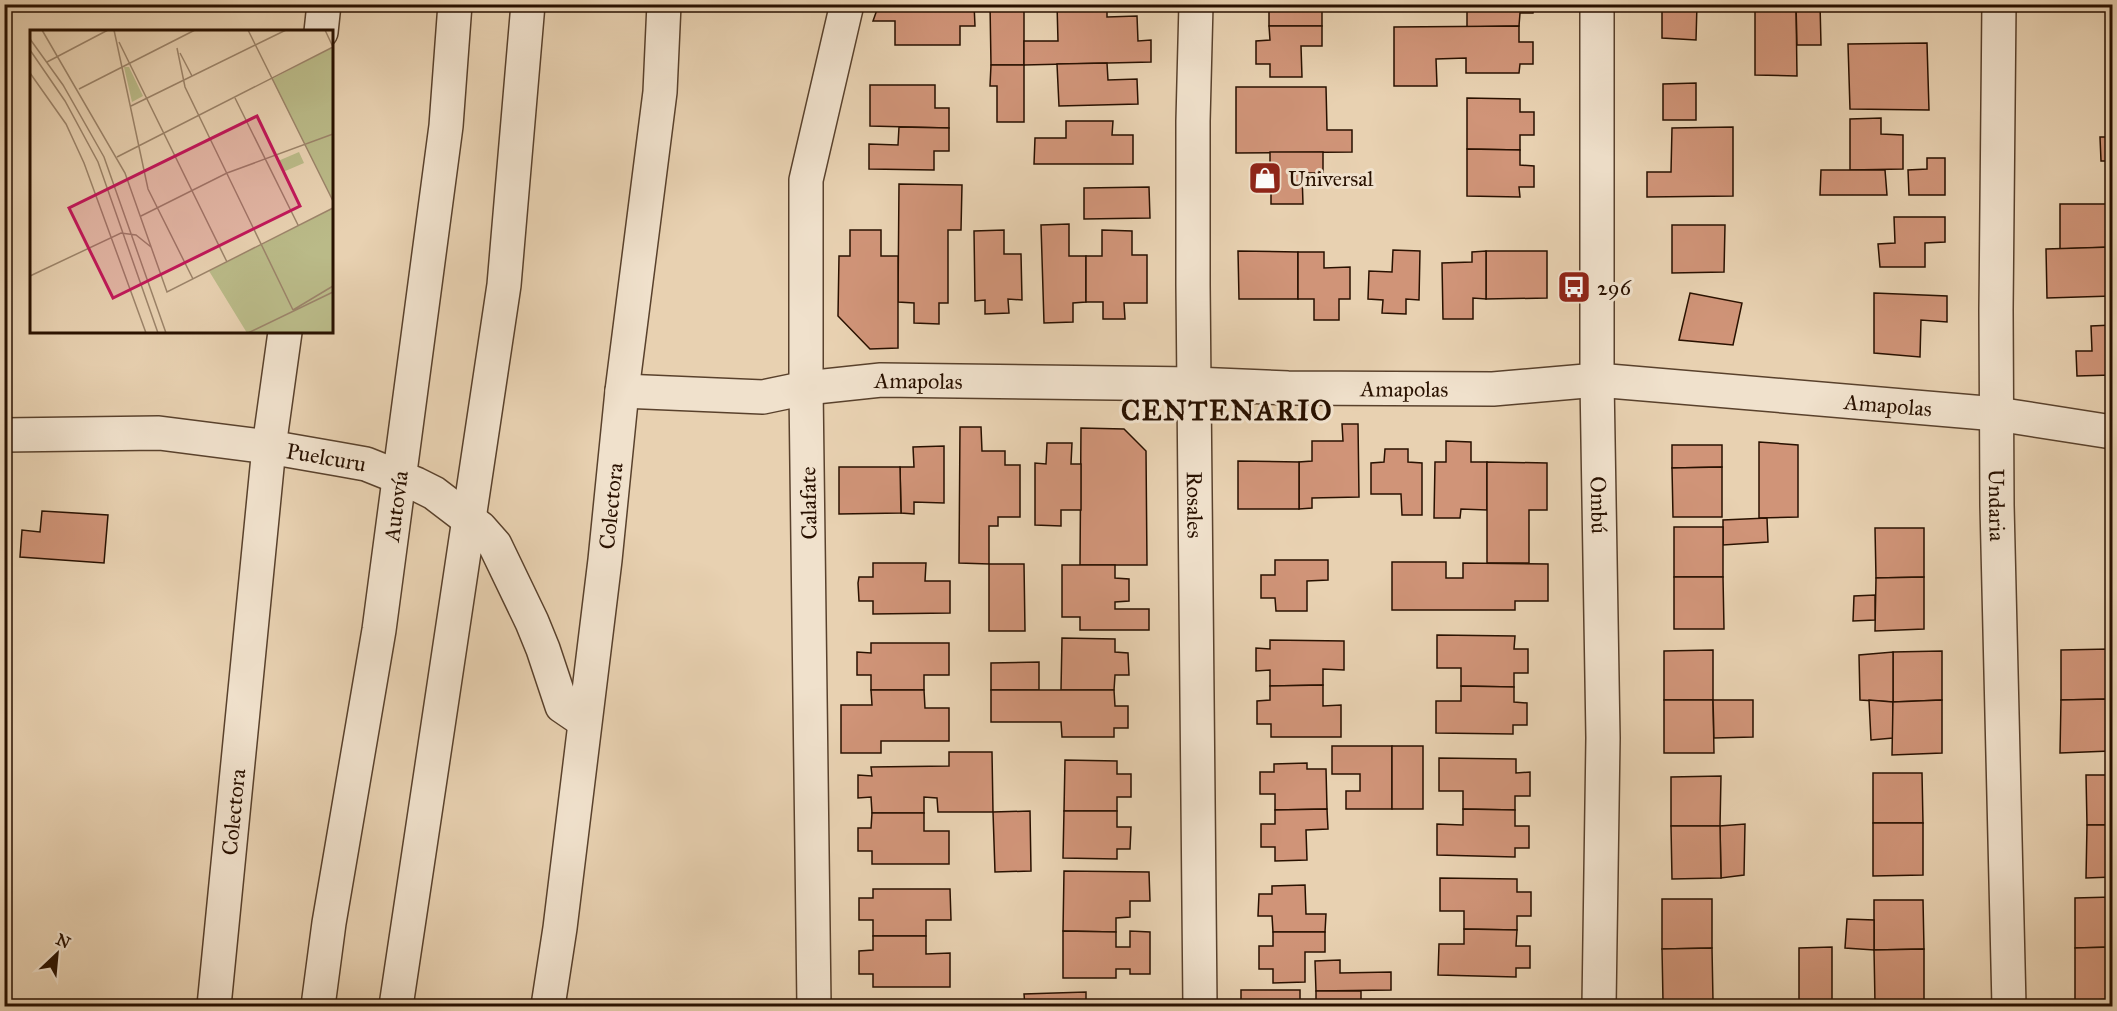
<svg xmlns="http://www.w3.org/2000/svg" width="2117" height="1011" viewBox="0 0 2117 1011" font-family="'IM FELL Great Primer',serif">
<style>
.green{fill:#baba88;stroke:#726644;stroke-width:1.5}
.building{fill:#d09478;stroke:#291100;stroke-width:1.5}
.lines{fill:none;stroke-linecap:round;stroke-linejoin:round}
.minor-casing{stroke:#59412c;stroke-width:36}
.tertiary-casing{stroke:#59412c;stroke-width:36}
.minor{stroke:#f0e1cc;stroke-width:33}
.tertiary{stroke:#f0e1cc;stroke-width:33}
.labels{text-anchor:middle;stroke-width:6;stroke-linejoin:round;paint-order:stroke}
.poi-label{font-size:22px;fill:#291100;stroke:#f0e1cc;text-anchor:start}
.street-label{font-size:22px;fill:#291100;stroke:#f0e1cc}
.district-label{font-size:28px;font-weight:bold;letter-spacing:1.5px;fill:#291100;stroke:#f0e1cc}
.inset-road{fill:none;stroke:#9c846a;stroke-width:1.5}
.view{fill:#c2185b;fill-opacity:0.15;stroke:#c2185b;stroke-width:3}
.inset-edge{fill:none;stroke:#291100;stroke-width:3}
</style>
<rect width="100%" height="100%" fill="#e8d1b1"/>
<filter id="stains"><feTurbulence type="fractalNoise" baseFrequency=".00333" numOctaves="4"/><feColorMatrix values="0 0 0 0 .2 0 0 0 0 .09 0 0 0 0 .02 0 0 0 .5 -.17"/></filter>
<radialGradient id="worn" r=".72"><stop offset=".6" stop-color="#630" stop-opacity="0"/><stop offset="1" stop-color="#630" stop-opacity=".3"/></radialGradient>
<polygon class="green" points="2110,503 2112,503 2112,622 2107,622"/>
<g class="building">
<polygon points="879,4 974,4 975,26 960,26 960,45 895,45 895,21 873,21"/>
<polygon points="990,4 1024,4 1024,65 991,65"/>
<polygon points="1057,4 1107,4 1107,17 1137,16 1138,41 1151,40 1151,62 1024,65 1024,41 1058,41"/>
<polygon points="1255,4 1302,4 1302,8 1322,8 1322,26 1269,26 1269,11 1255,11"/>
<polygon points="1467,4 1534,4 1533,13 1520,13 1519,26 1467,27"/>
<polygon points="1662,4 1697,4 1696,40 1662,38"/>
<polygon points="1755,4 1796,4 1797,76 1755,75"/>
<polygon points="1796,4 1820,4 1821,45 1797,45"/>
<polygon points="1820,4 1873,4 1873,11 1820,10"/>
<polygon points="1269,26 1322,26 1322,46 1301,46 1302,77 1270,77 1270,64 1256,64 1256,41 1270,40"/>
<polygon points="1519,26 1519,42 1533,42 1533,64 1520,64 1519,73 1466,73 1466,58 1436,59 1437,86 1394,86 1394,27"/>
<polygon points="1927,43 1929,110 1850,109 1848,44"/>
<polygon points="1107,63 1108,80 1137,79 1138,104 1059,106 1057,64"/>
<polygon points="991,65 1024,65 1024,122 997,122 997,86 990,86"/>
<polygon points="1696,83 1696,120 1663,120 1663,84"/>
<polygon points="870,85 935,85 935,108 949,108 949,128 870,126"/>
<polygon points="1236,87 1326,87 1327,130 1352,130 1352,152 1236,153"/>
<polygon points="1467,98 1520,99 1520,112 1534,112 1534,135 1520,135 1520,150 1467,149"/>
<polygon points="1881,118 1881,134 1903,135 1903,169 1850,170 1850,119"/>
<polygon points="1066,121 1113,121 1112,135 1133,135 1133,164 1034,164 1035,138 1066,138"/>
<polygon points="899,127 949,128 949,151 934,151 934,170 869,169 869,144 898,145"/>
<polygon points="1733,127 1733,196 1647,197 1647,172 1671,172 1672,128"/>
<polygon points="2100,137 2112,137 2112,161 2101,161"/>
<polygon points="1467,149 1520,150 1520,165 1534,166 1534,187 1519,187 1520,197 1467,196"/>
<polygon points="1270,152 1323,152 1323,173 1302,173 1303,204 1271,204 1271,191 1257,191 1257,168 1270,168"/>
<polygon points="1927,158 1945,158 1945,195 1909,195 1908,170 1927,169"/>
<polygon points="1821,170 1885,170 1887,195 1820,195"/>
<polygon points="899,184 962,185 961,230 948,230 948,303 939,303 939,324 914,323 914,303 898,302"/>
<polygon points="1149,187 1150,218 1084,219 1084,188"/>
<polygon points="2060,204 2112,204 2112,247 2060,249"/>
<polygon points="1894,217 1945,217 1945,242 1925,243 1925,267 1880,267 1878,244 1895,243"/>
<polygon points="1069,224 1069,256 1086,256 1086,302 1073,303 1073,322 1044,323 1041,225"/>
<polygon points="1672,225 1725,225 1724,272 1672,273"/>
<polygon points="850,230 881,230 881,256 898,256 898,348 870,349 838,316 839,256 850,256"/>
<polygon points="1004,230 1004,254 1021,254 1022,300 1008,299 1009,313 985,314 985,300 975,301 974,231"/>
<polygon points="1102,230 1132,231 1132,255 1147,255 1147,303 1124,303 1125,319 1103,319 1103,302 1086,302 1086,256 1102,256"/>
<polygon points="2112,247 2112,296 2047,298 2046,249"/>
<polygon points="1393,250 1420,251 1419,300 1406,299 1406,314 1382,313 1383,300 1368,299 1369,271 1392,272"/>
<polygon points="1238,251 1298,252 1298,299 1239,299"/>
<polygon points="1486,251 1547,251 1547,298 1486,299"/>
<polygon points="1486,251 1486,299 1473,298 1473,319 1443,319 1442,263 1472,262 1472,252"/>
<polygon points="1298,252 1324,252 1324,268 1350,267 1350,299 1339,299 1339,320 1314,320 1314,299 1298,299"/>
<polygon points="1690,293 1742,303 1733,345 1679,340"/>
<polygon points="1874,293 1947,296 1947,322 1921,320 1920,357 1874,353"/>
<polygon points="2112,325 2112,375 2077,376 2076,351 2092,351 2091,326"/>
<polygon points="1342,424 1358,424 1359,497 1312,498 1312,508 1299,509 1299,462 1312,461 1312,441 1343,441"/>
<polygon points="960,427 981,427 982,451 1005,451 1005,465 1020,465 1020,517 998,517 998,526 989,526 989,564 959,563"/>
<polygon points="1081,428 1124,429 1146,451 1147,565 1080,565"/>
<polygon points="1446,441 1471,442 1471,462 1487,462 1487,510 1461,509 1460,518 1434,518 1435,462 1446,462"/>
<polygon points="1759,442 1798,445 1798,517 1759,518"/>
<polygon points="1047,443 1072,443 1071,464 1081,464 1081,510 1061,510 1061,526 1035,525 1035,463 1046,464"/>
<polygon points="1672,445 1722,445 1722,467 1672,468"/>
<polygon points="944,446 944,503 914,502 914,514 901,513 900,467 914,467 913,447"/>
<polygon points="1385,449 1408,449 1408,462 1422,463 1422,515 1402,515 1401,494 1371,494 1371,463 1384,462"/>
<polygon points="1238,461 1299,462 1299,509 1238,509"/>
<polygon points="1487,462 1547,463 1547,510 1529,510 1529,563 1487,563"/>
<polygon points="839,467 900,467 901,513 839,514"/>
<polygon points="1722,467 1722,517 1673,517 1672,468"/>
<polygon points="42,511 108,515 104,563 20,557 22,530 40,532"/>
<polygon points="1767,518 1768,542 1723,545 1723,520"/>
<rect x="1674" y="527" width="49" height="50"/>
<polygon points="1875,528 1924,528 1924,577 1876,578"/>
<polygon points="1275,560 1328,560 1328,580 1307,581 1307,611 1276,611 1275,598 1261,598 1261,575 1275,575"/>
<polygon points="1392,562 1446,562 1446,578 1463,578 1463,563 1548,564 1548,601 1515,601 1515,610 1392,610"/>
<polygon points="873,563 926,563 925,581 950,581 950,613 873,614 873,601 859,601 858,583 859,577 873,577"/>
<polygon points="989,564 1024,564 1025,631 989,631"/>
<polygon points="1062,565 1115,565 1115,578 1129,579 1129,601 1115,602 1115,609 1149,609 1149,630 1080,630 1080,617 1062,617"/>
<polygon points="1674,577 1723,577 1724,629 1674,629"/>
<polygon points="1924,577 1924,629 1875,631 1876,578"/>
<polygon points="1875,595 1875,620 1853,621 1854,596"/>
<polygon points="1437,635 1515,636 1514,649 1528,649 1528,673 1514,673 1514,687 1461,686 1461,668 1437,668"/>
<polygon points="1062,638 1115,639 1115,652 1128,653 1129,675 1115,675 1114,690 1061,690"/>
<polygon points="1270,640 1344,641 1344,670 1323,669 1323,685 1270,686 1270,670 1256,671 1256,648 1270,649"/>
<polygon points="871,643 949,643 949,675 924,675 924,690 871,690 871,675 857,675 857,652 871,653"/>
<polygon points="2110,649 2110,699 2061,700 2061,650"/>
<polygon points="1713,650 1713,700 1664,700 1664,651"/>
<polygon points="1942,651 1942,700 1893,702 1893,652"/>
<polygon points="1893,652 1893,702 1860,700 1859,655"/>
<polygon points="1039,662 1039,690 991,690 991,663"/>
<polygon points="1323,685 1323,706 1341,705 1341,737 1271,737 1271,724 1257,724 1257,701 1270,700 1270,686"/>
<polygon points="1461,686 1514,687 1514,702 1527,703 1527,725 1513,725 1513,734 1436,733 1436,701 1461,701"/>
<polygon points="871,690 924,690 925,708 949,708 949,741 881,741 881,753 841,753 841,705 872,705"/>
<polygon points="991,690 1114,690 1115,706 1128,706 1128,728 1114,728 1114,737 1062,737 1061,722 991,722"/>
<polygon points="2110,699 2110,751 2060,753 2061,700"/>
<polygon points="1664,700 1713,700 1714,753 1664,753"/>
<polygon points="1713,700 1753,700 1753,737 1714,738"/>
<polygon points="1869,700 1893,702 1893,738 1871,740"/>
<polygon points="1942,700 1942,753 1892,755 1893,702"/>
<polygon points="1332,746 1392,746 1392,809 1346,809 1346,791 1360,791 1360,774 1332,774"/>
<rect x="1392" y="746" width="31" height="63"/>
<polygon points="949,752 992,752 993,812 938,812 937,798 924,797 924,813 872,813 871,797 858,798 858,775 872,776 871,767 949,766"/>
<polygon points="1439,758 1516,759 1516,773 1530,772 1530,796 1515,796 1515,810 1463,809 1463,791 1439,791"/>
<polygon points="1065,760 1117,761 1117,774 1131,774 1131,797 1117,797 1117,811 1064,811"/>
<polygon points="1307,763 1307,769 1326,769 1327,809 1275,810 1275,794 1260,794 1260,772 1274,772 1274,764"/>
<polygon points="1873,773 1922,773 1923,823 1873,823"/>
<polygon points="2086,775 2112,775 2112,825 2087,825"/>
<polygon points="1721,776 1720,826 1671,826 1671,777"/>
<polygon points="1327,809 1328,829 1306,830 1307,860 1275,861 1275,847 1261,847 1261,824 1275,824 1275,810"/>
<polygon points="1463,809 1515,810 1515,826 1529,826 1529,848 1515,848 1515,857 1437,855 1437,824 1463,825"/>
<polygon points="1030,811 1031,871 995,872 993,812"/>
<polygon points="1064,811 1117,811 1117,827 1131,827 1130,849 1117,849 1117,859 1063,858"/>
<polygon points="872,813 924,813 924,831 949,831 949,864 872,864 872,851 858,851 858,828 871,828"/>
<polygon points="1873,823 1923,823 1923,875 1873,876"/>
<polygon points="1745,824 1744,875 1721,878 1720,826"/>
<polygon points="2087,825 2112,825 2112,877 2086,878"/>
<polygon points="1671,826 1720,826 1721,878 1672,879"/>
<polygon points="1064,871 1149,872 1150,901 1130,901 1130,917 1116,918 1116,932 1063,931"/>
<polygon points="1440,878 1517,879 1517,892 1531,892 1531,916 1517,916 1517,930 1464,929 1464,911 1440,911"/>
<polygon points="1305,885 1306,914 1326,914 1325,932 1273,932 1272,916 1258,916 1259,894 1272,894 1272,886"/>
<polygon points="873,889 950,889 951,920 926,920 926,936 873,936 873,920 859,920 859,898 873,898"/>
<polygon points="2112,897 2112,947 2075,948 2075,898"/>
<polygon points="1662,899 1712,899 1712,948 1662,949"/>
<polygon points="1874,900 1923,900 1924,949 1874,950"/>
<polygon points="1847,919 1874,920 1874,950 1845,948"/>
<polygon points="1464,929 1517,930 1516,946 1530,946 1530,968 1516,968 1516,977 1438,975 1439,944 1464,944"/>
<polygon points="1063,931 1116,932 1116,947 1130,947 1130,931 1150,932 1150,974 1130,974 1130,969 1116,969 1116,978 1063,978"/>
<polygon points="1273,932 1325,932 1325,952 1305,952 1305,982 1273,983 1273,969 1259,969 1259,946 1273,946"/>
<polygon points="873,936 926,936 926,954 950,953 950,987 873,987 873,974 859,974 859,951 873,950"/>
<polygon points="1832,947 1832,1006 1799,1006 1799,948"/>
<polygon points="2112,947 2112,999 2075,1001 2075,948"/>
<polygon points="1712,948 1713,1001 1663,1001 1662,949"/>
<polygon points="1924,949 1924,1002 1875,1003 1874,950"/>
<polygon points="1340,960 1340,973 1391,972 1391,990 1316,991 1315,961"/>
<rect x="1241" y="990" width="59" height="16"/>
<rect x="1316" y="991" width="45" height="15"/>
<polygon points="1086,992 1086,1006 1025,1006 1024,994"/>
</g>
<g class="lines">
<defs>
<g id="minor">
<path id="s1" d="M1196 4 1193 121V285L1200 1006"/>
<path id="s2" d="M1597 4V380L1603 738 1599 1006"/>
<path id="s3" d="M1999 4 1996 310 1997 505 2009 1006"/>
<polyline points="321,32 324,4"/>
<path id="s4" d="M622 391 763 397 806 388 881 380 1194 384 1288 388 1493 389 1597 380 1997 414 2112 432"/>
<path id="s5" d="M4 435 159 433 269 447 338 459 366 464 416 484 434 493 468 519 480 528 495 545 532 622 543 649 562 706 584 721"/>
<path id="s6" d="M214 1006 269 447 285 332"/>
<path id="s7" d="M548 1006 560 928 605 560 622 391 660 92 664 4"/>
<polyline points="814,1006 806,388 806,180 847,4"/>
</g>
<g id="tertiary">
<path id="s8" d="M318 1006 329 923 379 630 446 126 455 4"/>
<polyline points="396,1006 504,285 528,4"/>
</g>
</defs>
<use href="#minor" class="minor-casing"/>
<use href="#tertiary" class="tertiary-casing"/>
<use href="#minor" class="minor"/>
<use href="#tertiary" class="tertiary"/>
</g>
<defs>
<symbol id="shop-square" viewBox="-11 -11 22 22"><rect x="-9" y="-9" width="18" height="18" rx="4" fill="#8f2418" stroke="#f0e1cc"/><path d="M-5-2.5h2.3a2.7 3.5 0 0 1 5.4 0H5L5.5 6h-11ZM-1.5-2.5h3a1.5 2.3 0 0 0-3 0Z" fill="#fff"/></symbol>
<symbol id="bus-square" viewBox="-11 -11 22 22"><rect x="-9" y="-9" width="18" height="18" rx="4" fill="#8f2418" stroke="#f0e1cc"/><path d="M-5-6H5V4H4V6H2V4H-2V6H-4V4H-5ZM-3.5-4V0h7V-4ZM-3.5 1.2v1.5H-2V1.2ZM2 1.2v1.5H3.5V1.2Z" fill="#fff"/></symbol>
</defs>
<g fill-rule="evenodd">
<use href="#shop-square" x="1246" y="159" width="38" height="38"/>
<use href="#bus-square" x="1555" y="268" width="38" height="38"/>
</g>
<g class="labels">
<g class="poi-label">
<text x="1288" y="186">Universal</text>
<text x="1597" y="295">296</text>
</g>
<g class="street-label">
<text dy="8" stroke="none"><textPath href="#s4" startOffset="298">Amapolas</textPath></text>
<text dy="8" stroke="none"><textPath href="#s4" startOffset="784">Amapolas</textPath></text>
<text dy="8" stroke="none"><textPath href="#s4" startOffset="1269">Amapolas</textPath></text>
<text dy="8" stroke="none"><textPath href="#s5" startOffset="324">Puelcuru</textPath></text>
<text transform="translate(808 503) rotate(-91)" y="8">Calafate</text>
<text dy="8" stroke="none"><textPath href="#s1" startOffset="501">Rosales</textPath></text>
<text dy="8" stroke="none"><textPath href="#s7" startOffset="504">Colectora</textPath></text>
<text dy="8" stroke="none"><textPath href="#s2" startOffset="501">Ombú</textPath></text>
<text dy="8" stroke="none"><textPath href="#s3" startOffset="501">Undaria</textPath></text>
<text dy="8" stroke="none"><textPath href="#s8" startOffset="506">Autovía</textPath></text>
<text dy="8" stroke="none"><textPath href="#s6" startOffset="195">Colectora</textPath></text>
</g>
<g class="district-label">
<text x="1227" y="420">CENTENARIO</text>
</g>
</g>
<g transform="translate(30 30)">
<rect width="303" height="303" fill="#e8d1b1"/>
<path d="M303 17V171L242 49ZM94 37H99L113 66 102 72ZM269 122 274 133 253 142 248 131ZM303 178V303H217L179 241Z" fill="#baba88"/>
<path class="inset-road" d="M12 0 95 143 137 262 303 178M84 0 118 159 163 249M218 0 303 171M295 0 303 17M0 9 33 55 74 127 136 303M89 12 197 232M147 18 155 57 263 280M0 20 35 71 68 132 128 303M150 23 162 46M17 32 78 0M0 43 36 94 54 133 116 303M49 59 165 0M205 68 268 195M101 76 256 0M87 127 303 17M111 186 197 143 303 104M0 246 91 203 106 205 121 217M263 280 303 256M218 303 303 262"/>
<path class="view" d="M227 86 270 176 83 268 39 178Z"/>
<rect width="303" height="303" class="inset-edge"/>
</g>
<rect width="2117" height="1011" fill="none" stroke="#e8d1b1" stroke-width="24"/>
<rect x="6" y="6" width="2105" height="999" fill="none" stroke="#291100" stroke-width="3"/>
<rect x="12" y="12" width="2093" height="987" fill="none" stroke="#291100" stroke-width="1.5"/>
<g transform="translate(57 954) rotate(26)" stroke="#f0e1cc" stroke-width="4.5" paint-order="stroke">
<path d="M0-4.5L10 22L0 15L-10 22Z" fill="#291100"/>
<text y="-9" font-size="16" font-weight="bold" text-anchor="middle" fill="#291100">N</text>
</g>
<rect width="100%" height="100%" filter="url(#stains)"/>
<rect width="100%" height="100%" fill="url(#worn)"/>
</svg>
